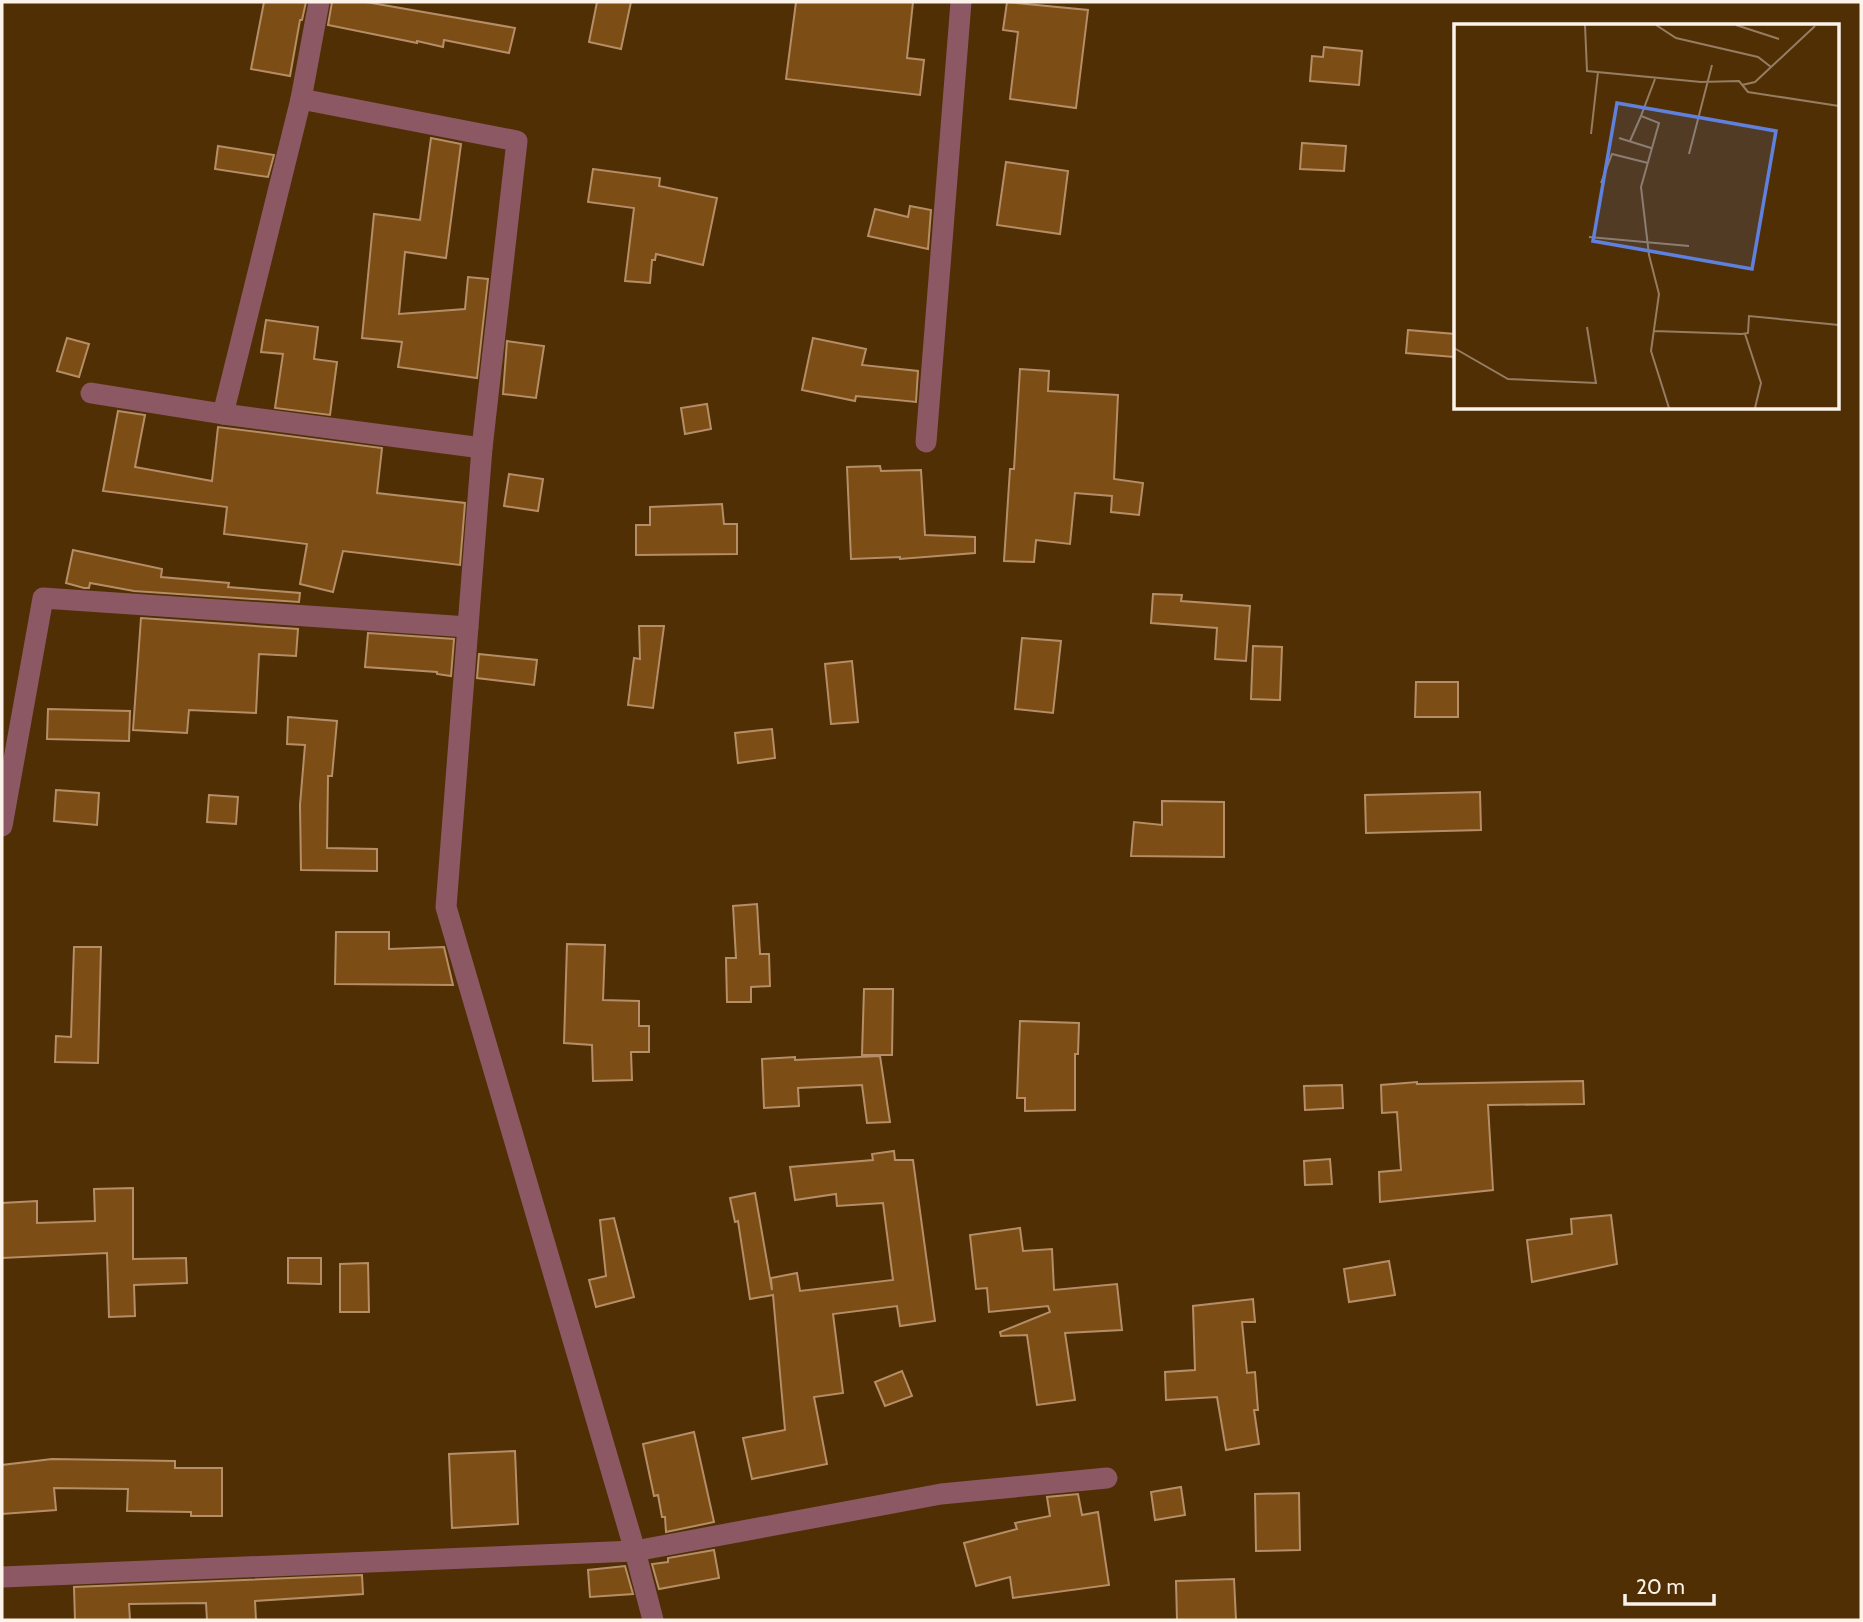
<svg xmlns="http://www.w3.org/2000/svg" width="1863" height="1622" viewBox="0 0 1863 1622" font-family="Cabin,sans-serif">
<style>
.building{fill:#7c4d14;stroke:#b58e67;stroke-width:2}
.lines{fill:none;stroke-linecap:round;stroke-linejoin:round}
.minor{stroke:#8c5863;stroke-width:21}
.inset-road{fill:none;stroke:#957d61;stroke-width:2}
.view{fill:#6080de;fill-opacity:0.15;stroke:#6080de;stroke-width:3.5}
.inset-edge{fill:none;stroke:#fcf3eb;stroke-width:3.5}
</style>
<rect width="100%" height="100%" fill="#502f05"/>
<g class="building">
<polygon points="264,2 306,2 302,20 300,20 290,76 251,69"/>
<polygon points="332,2 366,2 515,28 509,53 444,40 443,47 417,41 417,43 328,25"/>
<polygon points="597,2 631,2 621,49 589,42"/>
<polygon points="796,2 913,2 907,58 924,60 920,95 786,79"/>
<polygon points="1007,2 1088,10 1076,108 1010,99 1018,32 1003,30"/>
<polygon points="1324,47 1362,51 1359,85 1310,81 1312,56 1323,57"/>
<polygon points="431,138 461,144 446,258 405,252 399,314 465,309 468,277 488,279 477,378 398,367 402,342 362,338 374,214 420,220"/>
<polygon points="1302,143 1346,146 1344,171 1300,169"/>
<polygon points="218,146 274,155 268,177 215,169"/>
<polygon points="1006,162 1068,171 1060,234 997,225"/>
<polygon points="593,169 660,178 659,186 717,198 703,265 656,254 655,260 652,260 650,283 625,281 634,208 588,202"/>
<polygon points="910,206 931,210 928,249 868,236 875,209 908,217"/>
<polygon points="266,320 318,327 314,359 337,362 330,415 275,408 283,354 261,352"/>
<polygon points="1408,330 1455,334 1454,357 1406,353"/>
<polygon points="67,338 89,344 79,377 57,371"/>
<polygon points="813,338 866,349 862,365 918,371 916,402 856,396 855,401 802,390"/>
<polygon points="507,341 544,346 536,398 503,394"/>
<polygon points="1020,369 1049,371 1048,391 1118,395 1114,479 1143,483 1139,515 1111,512 1112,496 1075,493 1070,544 1036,540 1034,562 1004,561 1010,469 1014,469"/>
<polygon points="707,404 711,429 685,434 681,408"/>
<polygon points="118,411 145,415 135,467 212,481 218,427 382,448 377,493 465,503 460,565 343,551 333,592 300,584 307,544 224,534 227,507 103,491"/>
<polygon points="880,466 881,471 921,470 925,535 975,537 975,553 900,559 900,557 851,559 847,467"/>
<polygon points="509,474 543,479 538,511 504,506"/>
<polygon points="722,504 724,524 737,524 737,554 636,555 636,525 650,525 650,507"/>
<polygon points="73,550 162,569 161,577 229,583 228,587 300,593 299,602 134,591 90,583 89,588 84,588 66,583"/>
<polygon points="1153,594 1182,595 1181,601 1250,606 1246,661 1215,659 1217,628 1151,623"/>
<polygon points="141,618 298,629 296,656 259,654 256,713 189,710 187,733 133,730"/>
<polygon points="639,626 664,626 653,708 628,705 634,658 640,659"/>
<polygon points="368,633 454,639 451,676 437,674 437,672 365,667"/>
<polygon points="1022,638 1061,641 1053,713 1015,709"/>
<polygon points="1253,646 1282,647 1280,700 1251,699"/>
<polygon points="479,654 537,660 534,685 477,678"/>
<polygon points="852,661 858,722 831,724 825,664"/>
<polygon points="1416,682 1458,682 1458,717 1415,717"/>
<polygon points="48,709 130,711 129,741 47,739"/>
<polygon points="288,717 337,721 332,776 328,776 327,848 377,849 377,871 301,870 300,805 305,745 287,744"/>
<polygon points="772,729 775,758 738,763 735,733"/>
<polygon points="56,790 99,793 97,825 54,821"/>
<polygon points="1480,792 1481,830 1366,833 1365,795"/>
<polygon points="209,795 238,797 236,824 207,822"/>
<polygon points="1162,801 1224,802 1224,857 1131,856 1134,822 1162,825"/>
<polygon points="757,904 760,954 769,954 770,986 751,987 751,1002 727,1002 726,958 736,958 733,906"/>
<polygon points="336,932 389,932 389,949 444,947 453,985 335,984"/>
<polygon points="567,944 605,945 603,1000 639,1001 639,1026 649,1026 649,1052 631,1052 632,1080 593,1081 592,1045 564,1043"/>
<polygon points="74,947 101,947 98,1063 55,1062 56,1036 71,1037"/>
<polygon points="864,989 893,989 892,1055 862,1055"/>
<polygon points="1020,1021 1079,1023 1078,1054 1075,1054 1075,1110 1025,1111 1025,1098 1017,1098"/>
<polygon points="880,1056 890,1122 867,1123 862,1085 798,1088 799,1106 764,1108 762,1059 795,1057 795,1060"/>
<polygon points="1583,1081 1584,1104 1488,1105 1493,1190 1380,1202 1379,1172 1401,1170 1397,1112 1382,1113 1381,1085 1417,1082 1417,1084"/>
<polygon points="1342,1085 1343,1108 1305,1110 1304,1086"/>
<polygon points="894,1151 895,1160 913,1160 935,1321 900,1326 897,1306 833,1314 843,1393 814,1397 827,1464 752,1479 743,1438 785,1430 773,1295 750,1299 738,1221 735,1222 730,1198 755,1193 772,1290 771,1278 797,1273 800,1291 893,1280 883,1203 837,1206 836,1194 795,1200 790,1167 873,1160 872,1154"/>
<polygon points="1330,1159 1332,1184 1305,1185 1304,1161"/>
<polygon points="133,1188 133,1259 186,1258 187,1283 134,1285 135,1316 109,1317 107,1253 2,1258 2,1203 37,1201 37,1223 95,1221 94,1189"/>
<polygon points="1611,1215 1617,1264 1532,1282 1527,1240 1572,1234 1571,1219"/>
<polygon points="614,1218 634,1297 596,1307 589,1280 606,1276 600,1220"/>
<polygon points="1020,1228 1023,1251 1052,1249 1054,1290 1117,1284 1122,1330 1065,1333 1075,1400 1037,1405 1027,1335 1001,1336 1000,1332 1050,1312 1048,1306 989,1312 987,1288 976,1289 970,1235"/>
<polygon points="288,1258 321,1258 321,1284 288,1283"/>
<polygon points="1389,1261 1395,1295 1349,1302 1344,1269"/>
<polygon points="368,1263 369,1312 340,1312 340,1264"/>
<polygon points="1253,1299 1255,1322 1242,1322 1247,1373 1255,1372 1258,1410 1254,1410 1259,1444 1226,1450 1217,1397 1166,1400 1165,1372 1195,1370 1193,1306"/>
<polygon points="902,1371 912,1396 885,1406 875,1382"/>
<polygon points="694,1432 714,1522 666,1532 665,1517 662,1517 658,1495 654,1496 643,1444"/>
<polygon points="515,1451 518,1524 452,1528 449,1454"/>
<polygon points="52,1459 175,1461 175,1468 222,1468 222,1516 191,1516 191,1512 127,1511 128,1489 54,1488 56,1510 2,1514 2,1465"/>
<polygon points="1181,1487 1185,1515 1155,1520 1151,1492"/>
<polygon points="1299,1493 1300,1550 1256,1551 1255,1494"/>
<polygon points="1078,1494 1082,1515 1098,1512 1109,1585 1013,1598 1010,1577 976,1586 964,1543 1017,1529 1015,1523 1050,1516 1047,1497"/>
<polygon points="714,1550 719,1578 659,1589 652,1564 668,1562 668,1558"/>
<polygon points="625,1566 633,1594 590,1597 588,1570"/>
<polygon points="362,1575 363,1594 255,1601 256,1620 207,1620 206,1603 129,1604 130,1620 75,1620 74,1587"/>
<polygon points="1234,1579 1236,1620 1177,1620 1176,1581"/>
</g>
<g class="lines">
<g class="minor">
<polyline points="319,2 301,99 517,141 482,448 446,907 635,1551 653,1620"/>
<polyline points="91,393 223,414 482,448"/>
<polyline points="223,414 301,99"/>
<polyline points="926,442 961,2"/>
<polyline points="2,826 43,598 468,627"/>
<polyline points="2,1577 635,1551 941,1494 1107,1478"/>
</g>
</g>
<g transform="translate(1454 24)">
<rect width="385" height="385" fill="#502f05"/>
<path class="inset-road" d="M131 1 133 47 247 58 285 57 294 68 385 82M202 1 222 14 304 33 317 43M282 1 325 15M201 55 187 92 205 99 187 163 195 231 205 270 197 327 215 384M288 61 301 58 361 2M137 110 144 48M165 114 197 124M176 117 187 92M235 130 258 41M147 159 158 130 194 139M135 213 235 222M200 307 288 310 294 309 295 292 385 301M291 310 307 359 301 384M0 324 54 355 142 359 133 303"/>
<path class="view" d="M163 79 322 107 298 245 139 217Z"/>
<rect width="385" height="385" class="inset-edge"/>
</g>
<rect width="1863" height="1622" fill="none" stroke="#fcf3eb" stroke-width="7"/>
<path d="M1625 1594v10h89v-10" fill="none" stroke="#fcf3eb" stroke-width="3.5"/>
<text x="1636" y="1594" font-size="21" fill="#fcf3eb" stroke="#502f05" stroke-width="5" paint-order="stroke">20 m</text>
</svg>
